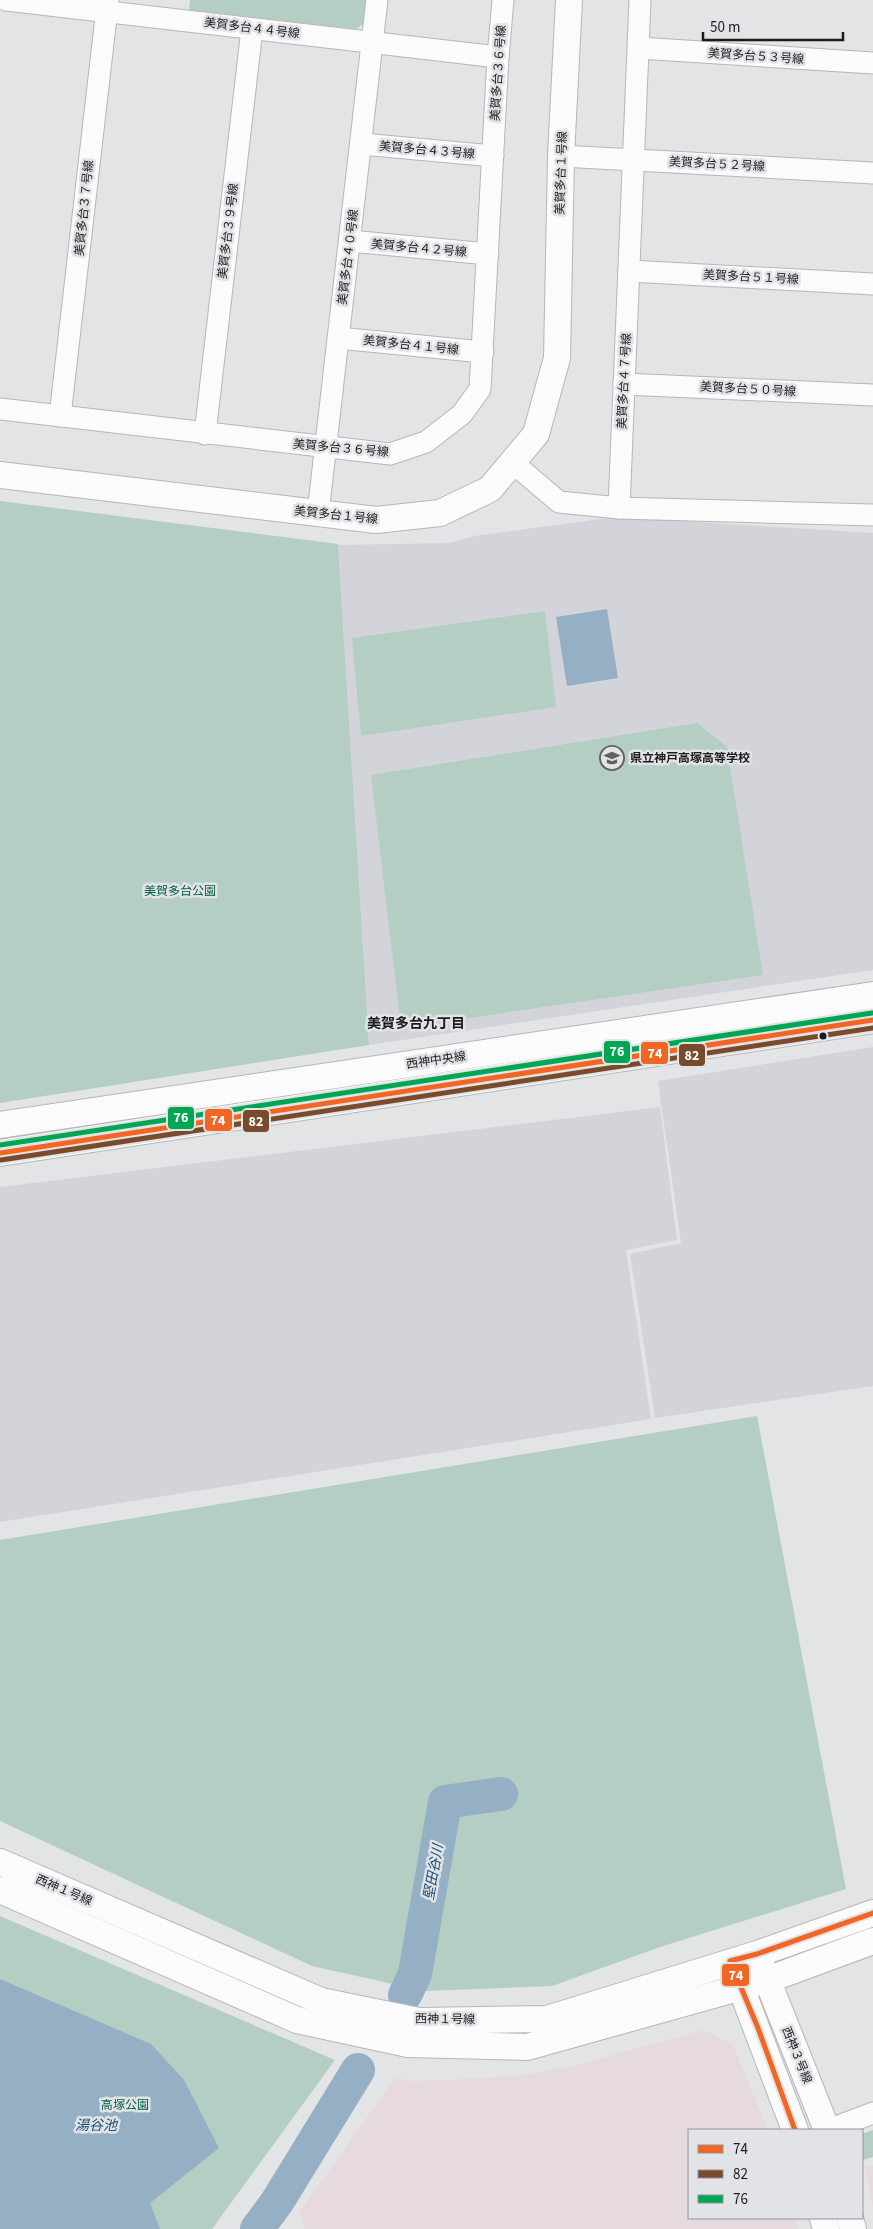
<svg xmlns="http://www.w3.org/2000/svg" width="873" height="2229" viewBox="0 0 873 2229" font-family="'Source Sans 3','Noto Sans JP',sans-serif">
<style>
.built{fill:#d2d4da}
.industrial{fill:#e7dade}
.green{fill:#b4cec3}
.water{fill:#95afc5}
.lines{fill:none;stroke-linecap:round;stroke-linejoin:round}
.river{stroke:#95afc5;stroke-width:34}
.minor-casing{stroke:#b5b6b7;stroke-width:23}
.tertiary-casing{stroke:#b5b6b7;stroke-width:28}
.minor{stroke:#fbfbfb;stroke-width:21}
.tertiary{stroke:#fbfbfb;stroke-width:26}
.bus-1-casing{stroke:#e2e3e6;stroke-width:9}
.bus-2-casing{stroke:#e2e3e6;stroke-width:9}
.bus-3-casing{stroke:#e2e3e6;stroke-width:9}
.bus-1{stroke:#f26522;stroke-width:5}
.bus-2{stroke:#7a4b2a;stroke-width:5}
.bus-3{stroke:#00a651;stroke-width:5}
.bus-dot{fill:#1b1b1c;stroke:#e2e3e6;stroke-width:2}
.labels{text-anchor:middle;stroke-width:5;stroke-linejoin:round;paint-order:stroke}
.street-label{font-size:12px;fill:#1b1b1c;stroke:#e2e3e6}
.poi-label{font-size:12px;font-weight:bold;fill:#1b1b1c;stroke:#e2e3e6;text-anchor:start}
.park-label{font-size:12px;fill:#016245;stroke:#e2e3e6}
.neighbourhood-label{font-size:14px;font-weight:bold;fill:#1b1b1c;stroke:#e2e3e6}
.water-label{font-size:14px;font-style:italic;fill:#144f7a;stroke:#e2e3e6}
.line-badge{stroke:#e2e3e6;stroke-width:2}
.badge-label{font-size:14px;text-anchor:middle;font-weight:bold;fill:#fff}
</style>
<rect width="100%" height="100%" fill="#e3e4e5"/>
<g class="built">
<polygon points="615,517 873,533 873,970 369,1045 338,545 450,543 474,536"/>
<polygon points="873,1047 873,1386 655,1418 630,1254 681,1243 658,1081"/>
<polygon points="660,1107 677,1240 626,1250 651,1419 0,1522 0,1187"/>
</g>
<g class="industrial">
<polygon points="703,2030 733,2045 768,2130 689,2130 689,2218 795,2218 798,2229 305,2229 299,2213 395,2078 412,2081 447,2080 516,2076 573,2066"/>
<polygon points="873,2165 873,2206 865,2167"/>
</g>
<g class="green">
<polygon points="190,0 366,0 363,24 356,29 189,10"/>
<polygon points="0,501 338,544 369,1045 0,1103"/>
<polygon points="545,611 556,707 361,736 352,638"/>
<polygon points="697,723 727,747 763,975 401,1028 371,775"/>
<polygon points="757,1416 846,1889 660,1947 552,1986 424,1991 312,1966 0,1821 0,1540"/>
<polygon points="0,1916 335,2060 212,2229 0,2229"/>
<polygon points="873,2130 873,2157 862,2160 862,2134"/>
</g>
<g class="water">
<polygon points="607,609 618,678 567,686 556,617"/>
<polygon points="0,1979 151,2044 184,2080 219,2148 150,2203 160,2229 0,2229"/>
</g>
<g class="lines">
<g class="river">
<polyline points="405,1995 415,1974 445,1802 501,1794"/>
<polyline points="257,2229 277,2202 358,2070"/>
</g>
<defs>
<g id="minor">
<polyline points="6,0 498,57"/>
<polyline points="640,0 619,508 873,515"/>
<polyline points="639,48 873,63"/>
<polyline points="362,144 493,156"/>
<polyline points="561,156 873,173"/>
<polyline points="350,241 488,254"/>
<polyline points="629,271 873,284"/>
<polyline points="338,338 483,352"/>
<polyline points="624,384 873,395"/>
<polyline points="0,409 390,454 426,442 462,414 480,389 498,57 503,0"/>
<polyline points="60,416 108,0"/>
<polyline points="205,434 252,29"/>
<polyline points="512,462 559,502 619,508"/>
<polyline points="318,513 377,0"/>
<polyline points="828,2130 873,2113"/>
</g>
<g id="tertiary">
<polyline points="0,475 376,520 440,513 490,489 536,434 557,358 561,156 569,0"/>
<polyline points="0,1125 873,995"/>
<polyline points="0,1153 873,1020"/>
<polyline points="0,1862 321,2001 419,2021 547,2019 757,1954 873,1913"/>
<polyline points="0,1890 297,2020 408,2044 527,2047 767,1980 873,1941"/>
<polyline points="761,1964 827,2130"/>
<polyline points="735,1972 795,2130"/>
<polyline points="823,2218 826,2229"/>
<polyline points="850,2218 853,2229"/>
</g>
</defs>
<use href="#minor" class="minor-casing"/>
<use href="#tertiary" class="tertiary-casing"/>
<use href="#minor" class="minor"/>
<use href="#tertiary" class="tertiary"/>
<defs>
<g id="bus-1">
<polyline points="0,1153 873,1020"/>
<polyline points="795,2130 758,2028 730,1961 757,1954 873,1913"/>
</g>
<polyline id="bus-2" points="1,1160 873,1028"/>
<polyline id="bus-3" points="0,1145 872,1013"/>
</defs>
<use href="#bus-1" class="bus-1-casing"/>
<use href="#bus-2" class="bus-2-casing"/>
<use href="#bus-3" class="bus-3-casing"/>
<use href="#bus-1" class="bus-1"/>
<use href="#bus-2" class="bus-2"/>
<use href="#bus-3" class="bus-3"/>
</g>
<defs>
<symbol id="school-ring" viewBox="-11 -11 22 22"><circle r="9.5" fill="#e2e3e6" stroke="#616162" stroke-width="1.5"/><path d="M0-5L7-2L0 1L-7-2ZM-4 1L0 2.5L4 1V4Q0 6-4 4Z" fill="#616162"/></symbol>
</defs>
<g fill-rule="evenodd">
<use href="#school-ring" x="598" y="744" width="28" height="28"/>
</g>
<circle class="bus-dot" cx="823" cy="1036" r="4.5"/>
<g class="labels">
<g class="street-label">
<text transform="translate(252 28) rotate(7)" y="4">美賀多台４４号線</text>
<text transform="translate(756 56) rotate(4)" y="4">美賀多台５３号線</text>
<text transform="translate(498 73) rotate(-86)" y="4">美賀多台３６号線</text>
<text transform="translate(427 150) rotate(5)" y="4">美賀多台４３号線</text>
<text transform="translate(717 164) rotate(3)" y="4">美賀多台５２号線</text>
<text transform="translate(561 173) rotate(-88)" y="4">美賀多台１号線</text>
<text transform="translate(84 208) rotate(-84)" y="4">美賀多台３７号線</text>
<text transform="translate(228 231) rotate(-83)" y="4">美賀多台３９号線</text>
<text transform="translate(419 248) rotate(5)" y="4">美賀多台４２号線</text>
<text transform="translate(348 257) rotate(-83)" y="4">美賀多台４０号線</text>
<text transform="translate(751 277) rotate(3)" y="4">美賀多台５１号線</text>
<text transform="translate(411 345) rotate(6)" y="4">美賀多台４１号線</text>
<text transform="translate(624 381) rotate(-87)" y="4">美賀多台４７号線</text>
<text transform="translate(748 389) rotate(3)" y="4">美賀多台５０号線</text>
<text transform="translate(341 448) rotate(5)" y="4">美賀多台３６号線</text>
<text transform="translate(336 515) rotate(6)" y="4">美賀多台１号線</text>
<text transform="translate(436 1060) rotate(-8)" y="4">西神中央線</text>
<text transform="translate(64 1890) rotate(23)" y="4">西神１号線</text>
<text transform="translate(445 2019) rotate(1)" y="4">西神１号線</text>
<text transform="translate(797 2055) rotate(68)" y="4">西神３号線</text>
</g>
<g class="poi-label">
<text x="630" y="762">県立神戸高塚高等学校</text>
</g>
<g class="park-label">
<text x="180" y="895">美賀多台公園</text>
<text x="125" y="2109">高塚公園</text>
</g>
<g class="neighbourhood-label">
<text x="416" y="1028">美賀多台九丁目</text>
</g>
<g class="water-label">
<text transform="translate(433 1872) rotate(-80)" y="5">堅田谷川</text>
<text x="96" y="2130">湯谷池</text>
</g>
</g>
<g class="line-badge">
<rect x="603" y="1040" width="28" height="24" rx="5" fill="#00a651"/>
<rect x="640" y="1041" width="29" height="24" rx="5" fill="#f26522"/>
<rect x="678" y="1043" width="28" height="24" rx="5" fill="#7a4b2a"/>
<rect x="167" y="1106" width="28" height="24" rx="5" fill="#00a651"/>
<rect x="204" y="1108" width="29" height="24" rx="5" fill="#f26522"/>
<rect x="242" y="1109" width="28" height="24" rx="5" fill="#7a4b2a"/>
<rect x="721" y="1963" width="29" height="24" rx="5" fill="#f26522"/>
</g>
<g class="badge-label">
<text x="617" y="1056">76</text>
<text x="655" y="1058">74</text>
<text x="692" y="1060">82</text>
<text x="181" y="1122">76</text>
<text x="218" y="1125">74</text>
<text x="256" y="1126">82</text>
<text x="736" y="1980">74</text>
</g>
<rect x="688" y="2129" width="175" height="90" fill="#e2e3e6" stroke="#929395"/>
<rect x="698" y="2145" width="25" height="8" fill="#f26522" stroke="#929395"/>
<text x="733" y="2154" font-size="15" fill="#1b1b1c">74</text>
<rect x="698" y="2170" width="25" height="8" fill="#7a4b2a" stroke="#929395"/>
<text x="733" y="2179" font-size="15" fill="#1b1b1c">82</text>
<rect x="698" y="2195" width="25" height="8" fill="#00a651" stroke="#929395"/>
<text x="733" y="2204" font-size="15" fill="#1b1b1c">76</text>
<path d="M703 32v8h140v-8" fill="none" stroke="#1b1b1c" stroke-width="2.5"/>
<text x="710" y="32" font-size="15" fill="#1b1b1c" stroke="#e2e3e6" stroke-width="4" paint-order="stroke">50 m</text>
</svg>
